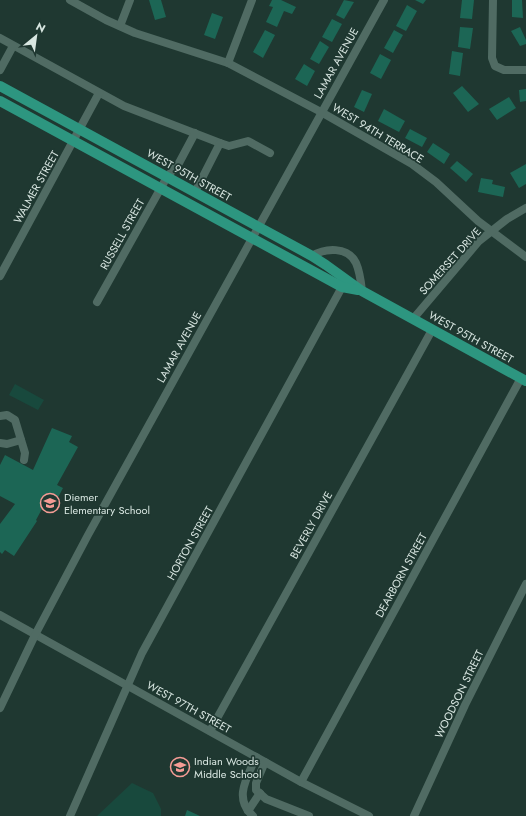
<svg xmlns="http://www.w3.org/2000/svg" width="526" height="816" viewBox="0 0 526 816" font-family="Jost,sans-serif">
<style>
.green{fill:#18493d}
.building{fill:#1c6655}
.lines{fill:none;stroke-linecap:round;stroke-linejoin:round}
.minor{stroke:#506b63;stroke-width:8}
.major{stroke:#2d9680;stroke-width:10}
.labels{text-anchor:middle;stroke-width:3.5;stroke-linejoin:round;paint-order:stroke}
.street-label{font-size:11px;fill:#d8e6e1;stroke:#1f3831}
.poi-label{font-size:11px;fill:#d8e6e1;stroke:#1f3831;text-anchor:start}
</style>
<rect width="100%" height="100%" fill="#1f3831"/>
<g class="green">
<polygon points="15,384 44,400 38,410 9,395"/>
<polygon points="132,783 153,793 161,809 161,816 97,816"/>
</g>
<g class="building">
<polygon points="149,0 161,0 166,17 155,20"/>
<polygon points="272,0 281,0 296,7 292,14 284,11 277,27 266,22 273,7 269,6"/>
<polygon points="344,0 354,2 344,19 336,15"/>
<polygon points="415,0 426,0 423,4"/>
<polygon points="462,0 474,0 472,19 460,18"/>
<polygon points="512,0 522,0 523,18 512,17"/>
<polygon points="407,5 417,11 406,31 396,26"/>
<polygon points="212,13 223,17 215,39 204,35"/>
<polygon points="332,19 342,24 332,42 322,37"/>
<polygon points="460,27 473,28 470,49 458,47"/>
<polygon points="520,27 526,40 526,44 520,46 511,31"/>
<polygon points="265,30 275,35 263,58 253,52"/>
<polygon points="394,30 403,35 393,53 384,48"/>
<polygon points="320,41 329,47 319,64 310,59"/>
<polygon points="452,51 463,53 460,76 449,74"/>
<polygon points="380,54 391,60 381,79 370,73"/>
<polygon points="304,64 315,71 307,86 295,79"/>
<polygon points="462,86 479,104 468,112 453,93"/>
<polygon points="526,89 526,101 520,102 519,90"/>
<polygon points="362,90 372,94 364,112 354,107"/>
<polygon points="509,97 516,108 497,120 489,109"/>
<polygon points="384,109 405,121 399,132 378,121"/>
<polygon points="410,129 427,138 422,147 405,138"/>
<polygon points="433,143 450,154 444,164 427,152"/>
<polygon points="457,161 473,174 466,182 450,168"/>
<polygon points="526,164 526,184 519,188 510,173"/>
<polygon points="481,178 493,180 492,184 505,187 503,197 478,192"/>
<polygon points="52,428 72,436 69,442 78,447 57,485 63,488 51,511 43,507 36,520 37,521 14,556 5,550 2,554 0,552 0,524 15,504 0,496 0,465 5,455 33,470"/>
<polygon points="187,810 200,816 185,816"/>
</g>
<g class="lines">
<g class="minor">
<polyline points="70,0 106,20 135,33 228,63 321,112 412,164 436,182 478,221 526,257"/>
<polyline points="493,0 492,58 495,66 504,70 526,70"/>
<polyline points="120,26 130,0"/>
<polyline points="0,38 124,106 220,143"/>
<polyline points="228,63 252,0"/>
<polyline points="0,70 13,46"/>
<polyline points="195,192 220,143 229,146 248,141 270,153"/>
<path d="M312 256C325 248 348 246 356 263 360 272 361 282 362 291"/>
<polyline points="0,276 99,93"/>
<polyline points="97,302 167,177 179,163 195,133"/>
<polyline points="413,319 479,241 507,219 526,208"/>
<polyline points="0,416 7,415 15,420 25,453 24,460"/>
<polyline points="0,443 7,444 21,440"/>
<polyline points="0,615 301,782 369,816"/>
<polyline points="0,708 35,635 88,535 384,0"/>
<polyline points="210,731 432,330"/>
<polyline points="265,762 256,783 256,790 266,799 309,816"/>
<polyline points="301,782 521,378"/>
<polyline points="248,811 260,793"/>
<polyline points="70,816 142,653 342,287"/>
<path d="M253 816C233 798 247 778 256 757"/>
<polyline points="414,816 465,705 526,584"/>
</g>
<g class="major">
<polyline points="0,86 312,256 326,265 362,291 526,381"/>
<polyline points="0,101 342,287 358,290"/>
</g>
</g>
<defs>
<symbol id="school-ring" viewBox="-11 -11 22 22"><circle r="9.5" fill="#1f3831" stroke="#f59c95" stroke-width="1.5"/><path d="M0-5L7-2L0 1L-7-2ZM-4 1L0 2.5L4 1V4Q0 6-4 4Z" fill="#f59c95"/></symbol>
</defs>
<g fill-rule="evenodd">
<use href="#school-ring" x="39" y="492" width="22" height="22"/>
<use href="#school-ring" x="169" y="756" width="22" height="22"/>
</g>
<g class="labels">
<g class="street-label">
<text transform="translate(336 63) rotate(-61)" y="4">LAMAR AVENUE</text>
<text transform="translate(378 133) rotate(31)" y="4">WEST 94TH TERRACE</text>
<text transform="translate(189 175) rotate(29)" y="4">WEST 95TH STREET</text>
<text transform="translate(36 187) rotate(-61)" y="4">WALMER STREET</text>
<text transform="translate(122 234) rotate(-61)" y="4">RUSSELL STREET</text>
<text transform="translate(450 261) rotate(-48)" y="4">SOMERSET DRIVE</text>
<text transform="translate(471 337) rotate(29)" y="4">WEST 95TH STREET</text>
<text transform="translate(179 347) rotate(-61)" y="4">LAMAR AVENUE</text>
<text transform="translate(311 525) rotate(-61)" y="4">BEVERLY DRIVE</text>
<text transform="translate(190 543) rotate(-61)" y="4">HORTON STREET</text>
<text transform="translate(401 575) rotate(-61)" y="4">DEARBORN STREET</text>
<text transform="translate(459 694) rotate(-64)" y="4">WOODSON STREET</text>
<text transform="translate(189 707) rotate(29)" y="4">WEST 97TH STREET</text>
</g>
<g class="poi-label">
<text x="64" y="501">Diemer<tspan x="64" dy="13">Elementary School</tspan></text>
<text x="194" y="765">Indian Woods<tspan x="194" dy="13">Middle School</tspan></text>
</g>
</g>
<g transform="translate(36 36) rotate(29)" stroke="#1f3831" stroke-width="3" paint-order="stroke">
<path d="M0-3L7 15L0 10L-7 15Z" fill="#d8e6e1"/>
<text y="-6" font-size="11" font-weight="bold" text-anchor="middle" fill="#d8e6e1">N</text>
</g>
</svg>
